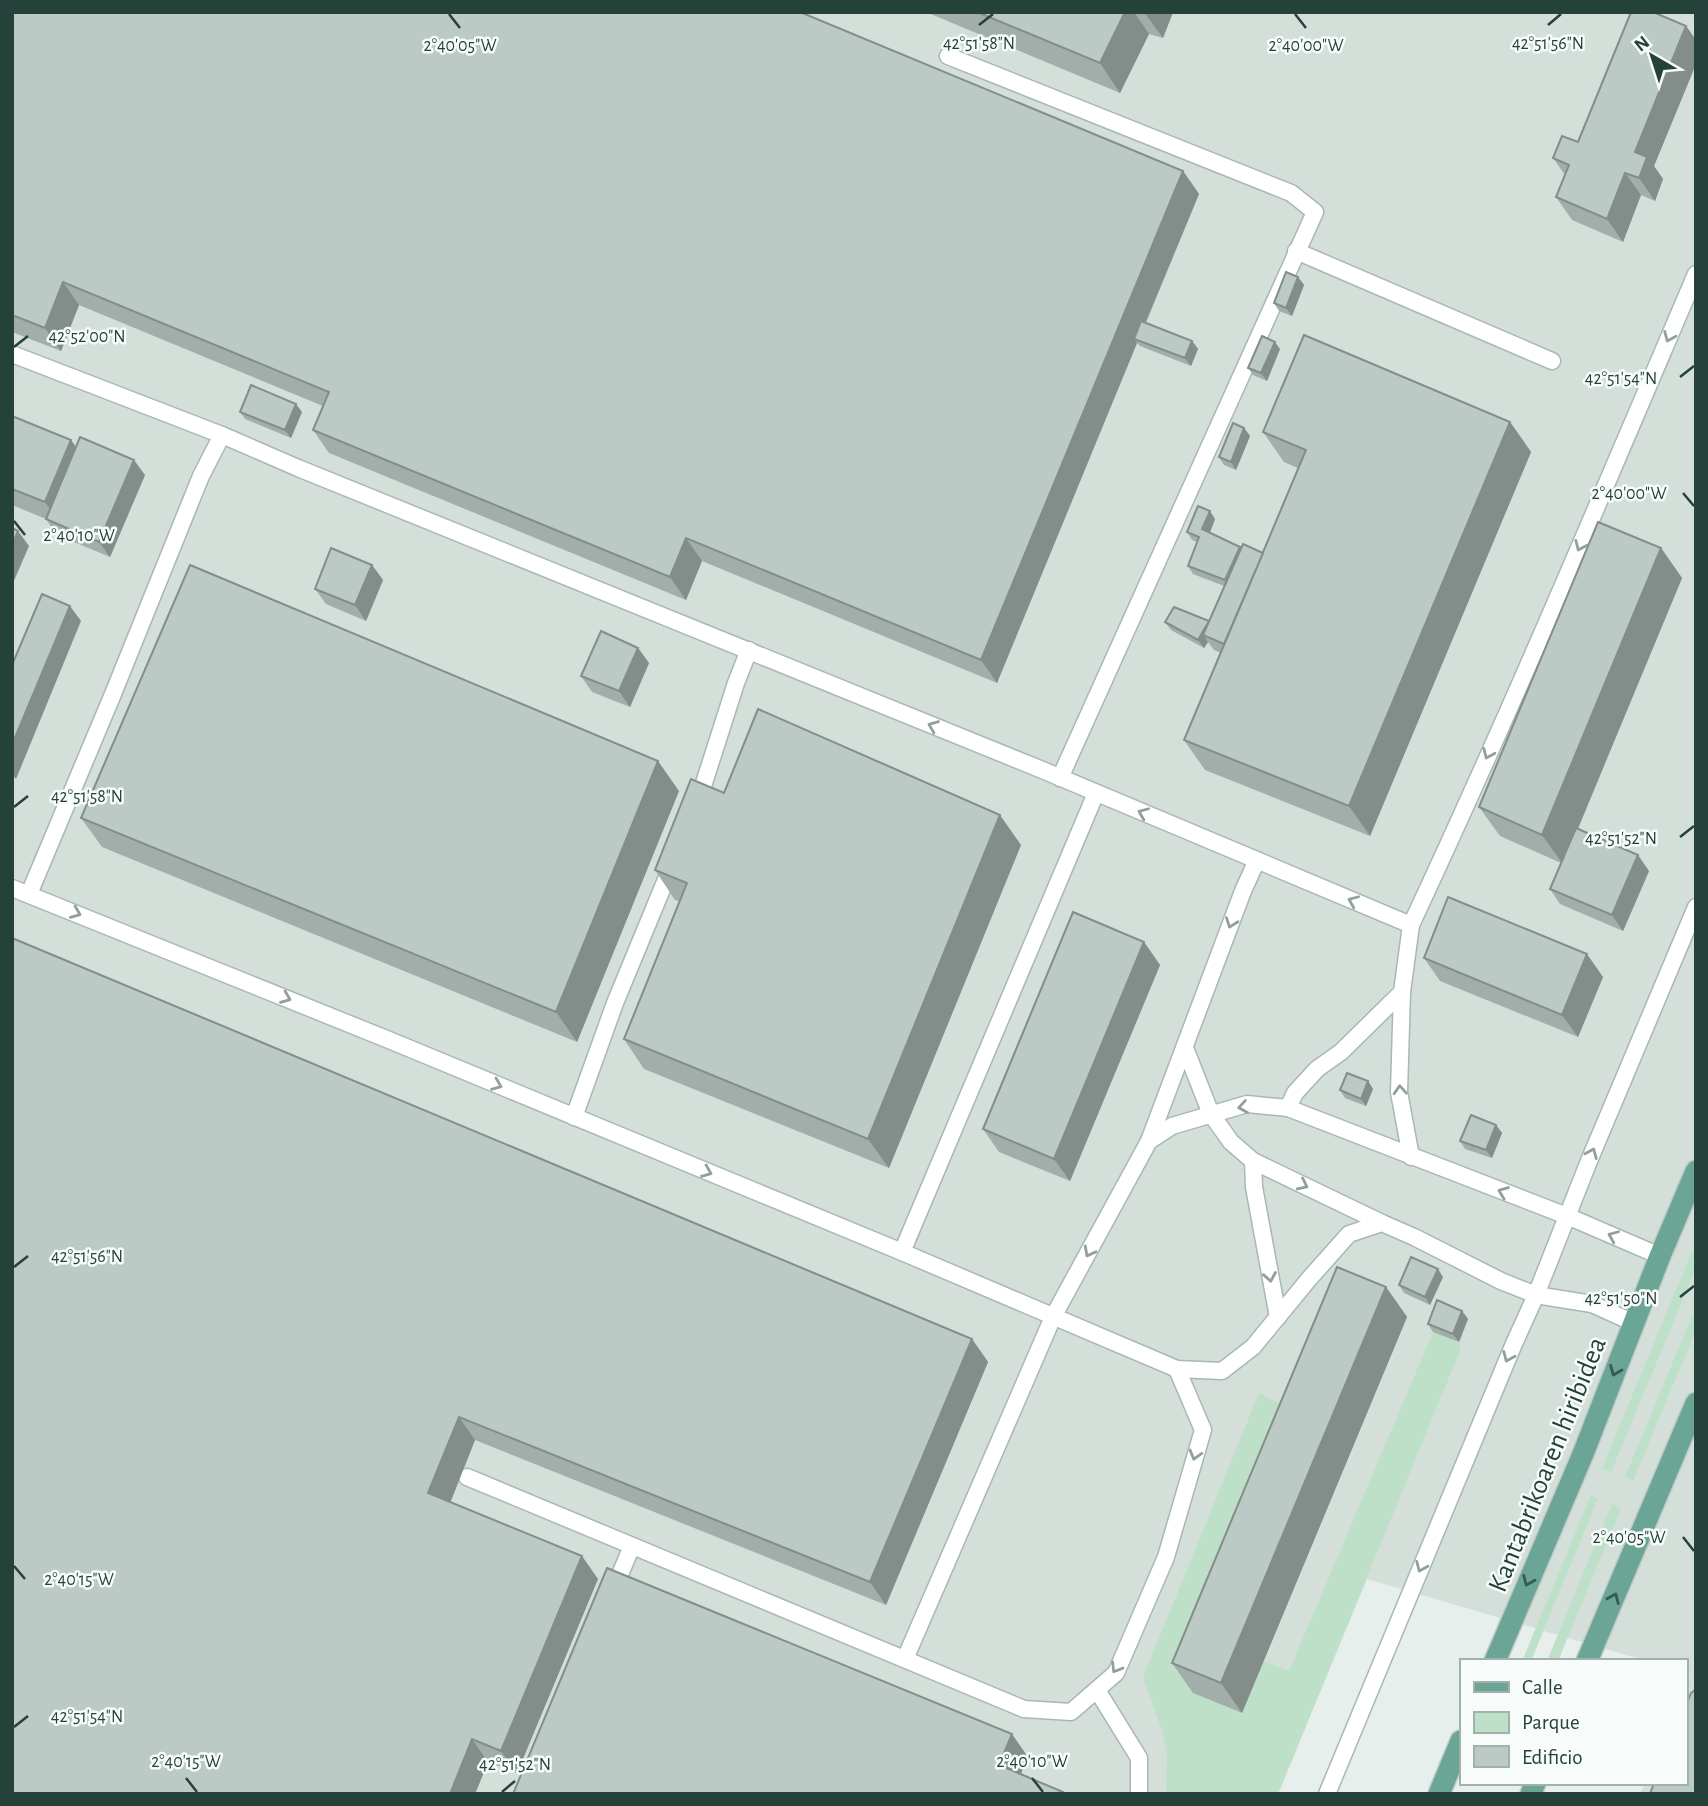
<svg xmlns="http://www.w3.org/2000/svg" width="1708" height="1806" viewBox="0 0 1708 1806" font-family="'Alegreya Sans',sans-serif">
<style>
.built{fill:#d4dfda}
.green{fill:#bfe0c8}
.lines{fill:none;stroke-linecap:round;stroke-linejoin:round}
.lane-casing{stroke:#a8b8b2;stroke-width:19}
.primary-casing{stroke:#c2cac8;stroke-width:24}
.lane{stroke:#fff;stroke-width:16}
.primary{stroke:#6aa596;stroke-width:21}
.wall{fill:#a1aea9}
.shaded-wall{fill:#838d89}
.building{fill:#bbcac4;stroke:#838d89;stroke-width:2}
.oneway{stroke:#92a09c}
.oneway2{stroke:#365b51}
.ticks{fill:none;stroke:#24423a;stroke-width:2.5}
.labels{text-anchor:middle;stroke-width:5;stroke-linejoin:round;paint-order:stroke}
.street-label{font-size:28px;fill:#24423a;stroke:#f7fbf9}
.ticks-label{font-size:18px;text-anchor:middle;fill:#24423a;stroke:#f7fbf9;stroke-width:5;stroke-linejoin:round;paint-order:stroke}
</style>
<rect width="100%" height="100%" fill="#e6efeb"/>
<polygon class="built" points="12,12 1696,12 1696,1794 1640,1794 1645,1783 1685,1783 1685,1686 1690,1674 1685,1672 1685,1661 1647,1661 1367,1579 1278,1794 12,1794"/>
<g class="green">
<polygon points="1696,1242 1696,1268 1611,1472 1602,1468"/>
<polygon points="1696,1306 1696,1330 1633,1481 1625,1477"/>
<polygon points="1433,1332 1459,1342 1460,1351 1278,1794 1166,1794 1167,1754 1160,1725 1143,1677 1259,1393 1296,1411 1193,1693 1241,1713 1264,1661 1289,1671"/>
<polygon points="1591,1495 1598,1499 1531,1661 1522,1661"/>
<polygon points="1612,1504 1621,1509 1558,1661 1547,1661"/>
</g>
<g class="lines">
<defs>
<g id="lane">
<polyline points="948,56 1291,193 1315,212 1060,778"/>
<polyline points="1296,251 1552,361"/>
<polyline points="12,354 222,435 298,468 1040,769 1411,925 1402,992 1399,1092 1411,1157"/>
<polyline points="697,805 736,683 749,650"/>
<polyline points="12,888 389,1040 902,1252 1177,1369 1222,1371 1253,1347 1309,1279 1349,1234 1382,1223 1414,1237 1501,1281 1536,1295 1592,1304 1634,1323"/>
<polyline points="29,894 113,694 201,476 222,435"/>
<path d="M1411 925C1511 711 1603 492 1696 274"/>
<polyline points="1185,1048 1211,1114 1231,1142 1253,1161 1382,1223"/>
<polyline points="1288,1108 1295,1093 1317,1069 1341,1052 1402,992"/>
<polyline points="574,1117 615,1003 672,865"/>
<polyline points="1149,1141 1243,891 1257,860"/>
<polyline points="1253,1161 1254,1187 1278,1317"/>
<polyline points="902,1252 1096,793"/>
<polyline points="467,1477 1024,1709 1071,1712 1116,1673 1166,1557 1203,1430 1177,1369"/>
<polyline points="613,1591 632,1546"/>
<polyline points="905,1659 1053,1317 1149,1141 1172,1126 1247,1104 1288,1108 1567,1216 1660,1256"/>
<polyline points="1097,1690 1139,1758 1139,1794"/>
<polyline points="1327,1794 1513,1346 1536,1295 1589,1161 1696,907"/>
</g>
<g id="primary">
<polyline points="1495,1661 1583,1454 1660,1256 1696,1171"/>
<polyline points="1587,1661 1696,1403"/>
<polyline points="1439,1794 1461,1741"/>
<polyline points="1531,1794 1535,1783"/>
</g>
</defs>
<use href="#lane" class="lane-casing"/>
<use href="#primary" class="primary-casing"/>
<use href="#lane" class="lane"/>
<use href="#primary" class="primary"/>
</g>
<g class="wall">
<polygon points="12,12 1183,171 1199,194 1146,323 1192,341 1198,349 1191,366 1140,346 1137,343 997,683 702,561 686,600 329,453 313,430 323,406 79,305 61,351 12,332"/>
<polygon points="926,12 1173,12 1163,38 1149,34 1120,93"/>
<polygon points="1686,26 1696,40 1696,64 1654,166 1663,179 1655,201 1641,195 1623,242 1572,220 1556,197 1565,175 1553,158 1578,142"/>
<polygon points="1298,277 1304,285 1292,316 1279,311 1274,303"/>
<polygon points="1280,349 1267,381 1253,375 1248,368"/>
<polygon points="240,412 302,412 291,438 245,419"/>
<polygon points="12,416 71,440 76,448 145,475 110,557 57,535 46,519 12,505"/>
<polygon points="1510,422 1531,452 1370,836 1205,770 1184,740 1221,653 1214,650 1208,642 1204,648 1171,630 1165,622 1209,621 1224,586 1193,574 1188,566 1197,542 1192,540 1187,532 1215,519 1210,533 1241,548 1263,553 1298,468 1284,462 1263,432"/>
<polygon points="1244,428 1250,436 1236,470 1224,465 1219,457"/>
<polygon points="1661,548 1682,578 1578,829 1649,871 1623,931 1560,904 1550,889 1561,863 1500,836 1479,807"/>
<polygon points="372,565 383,580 366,621 326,604 315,589"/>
<polygon points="638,648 649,663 630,707 592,692 581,676"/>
<polygon points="679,791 577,1042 102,847 81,818"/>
<polygon points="724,793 1021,845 889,1168 644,1069 624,1039 679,901 675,900 655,870"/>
<polygon points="12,938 972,1339 988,1362 886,1605 475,1440 450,1502 598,1579 517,1773 488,1762 475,1794"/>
<polygon points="1144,942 1160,965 1070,1181 999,1152 983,1129"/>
<polygon points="1424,958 1603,977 1578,1037 1440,981"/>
<polygon points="1368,1081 1373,1089 1366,1106 1345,1098 1340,1090"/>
<polygon points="1496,1125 1502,1133 1492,1158 1465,1149 1460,1141"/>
<polygon points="1443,1277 1430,1305 1404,1293 1399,1285"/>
<polygon points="1386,1287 1407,1317 1242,1713 1193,1693 1172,1663"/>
<polygon points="1462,1311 1468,1319 1459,1342 1433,1332 1428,1324"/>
</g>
<g class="shaded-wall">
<polygon points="1125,12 1134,12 1149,34 1120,93 1100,63"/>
<polygon points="1144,12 1173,12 1163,38"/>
<polygon points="1686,26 1696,40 1696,64 1654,166 1663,179 1655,201 1639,178 1635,152"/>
<polygon points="1183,171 1199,194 1138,340 1134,339 1137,343 997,683 981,660"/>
<polygon points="1625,173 1641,195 1623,242 1607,219"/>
<polygon points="1298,277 1304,285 1292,316 1286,308"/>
<polygon points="63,282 79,305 61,351 45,328"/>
<polygon points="1192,341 1198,349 1191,366 1185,358"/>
<polygon points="1275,342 1280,349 1267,381 1261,373"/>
<polygon points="296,404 302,412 291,438 285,430"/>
<polygon points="1510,422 1531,452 1370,836 1349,806"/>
<polygon points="1244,428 1250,436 1236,470 1231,462"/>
<polygon points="71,440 87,463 61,525 45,502"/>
<polygon points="134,460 145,475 110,557 99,542"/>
<polygon points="1210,511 1215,519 1208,537 1202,529"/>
<polygon points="18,531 29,546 13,583 12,545"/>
<polygon points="686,538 702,561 686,600 670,577"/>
<polygon points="1240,547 1246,555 1230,588 1225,580"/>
<polygon points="1661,548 1682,578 1563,864 1542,835"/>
<polygon points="372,565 383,580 366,621 355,605"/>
<polygon points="70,606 81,621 16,779 12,774 12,745"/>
<polygon points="1209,621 1203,635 1208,642 1204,648 1198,640"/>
<polygon points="638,648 649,663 630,707 619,691"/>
<polygon points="658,761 679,791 577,1042 556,1012"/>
<polygon points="1000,815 1021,845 889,1168 868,1139"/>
<polygon points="1638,855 1649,871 1623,931 1612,915"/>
<polygon points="1144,942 1160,965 1070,1181 1054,1159"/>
<polygon points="1587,954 1603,977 1578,1037 1562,1015"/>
<polygon points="1368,1081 1373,1089 1366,1106 1361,1099"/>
<polygon points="1496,1125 1502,1133 1492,1158 1486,1150"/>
<polygon points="1438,1269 1443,1277 1430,1305 1425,1297"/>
<polygon points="1386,1287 1407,1317 1242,1713 1221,1683"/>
<polygon points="1462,1311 1468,1319 1459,1342 1453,1334"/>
<polygon points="972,1339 988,1362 886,1605 870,1582"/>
<polygon points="459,1417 475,1440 445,1516 428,1493"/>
<polygon points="582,1556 598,1579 517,1773 501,1751"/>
<polygon points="1012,1734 1028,1757 1015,1788 999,1765"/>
<polygon points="472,1739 488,1762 475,1794 450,1794"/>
</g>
<g class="building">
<polygon points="12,12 800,12 1183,171 981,660 686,538 670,577 313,430 329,392 63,282 45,328 12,315"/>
<polygon points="977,12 1125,12 1100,63"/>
<polygon points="1631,12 1653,12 1686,26 1635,152 1647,157 1639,178 1625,173 1607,219 1556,197 1569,165 1553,158 1562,136 1578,142"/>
<polygon points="1286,272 1298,277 1286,308 1274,303"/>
<polygon points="1141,321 1192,341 1185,358 1134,339"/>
<polygon points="1304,335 1510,422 1349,806 1184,740 1306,450 1263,432"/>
<polygon points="1262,336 1275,342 1261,373 1248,368"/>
<polygon points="251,385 296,404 285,430 240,412"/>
<polygon points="12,416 71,440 45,502 12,489"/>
<polygon points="1233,423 1244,428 1231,462 1219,457"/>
<polygon points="80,437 134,460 99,542 46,519"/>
<polygon points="1198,506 1210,511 1202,529 1240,547 1225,580 1188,566 1199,537 1187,532"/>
<polygon points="1598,522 1661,548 1542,835 1479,807"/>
<polygon points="12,528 18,531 12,545"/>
<polygon points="1243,544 1263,553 1224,644 1203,635"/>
<polygon points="331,548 372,565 355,605 315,589"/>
<polygon points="190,565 658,761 556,1012 81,818"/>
<polygon points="42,594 70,606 12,745 12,665"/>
<polygon points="1174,607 1209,621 1198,640 1165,622"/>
<polygon points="601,631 638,648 619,691 581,676"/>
<polygon points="758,709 1000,815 868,1139 624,1039 687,883 655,870 691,779 724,793"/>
<polygon points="1576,828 1638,855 1612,915 1550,889"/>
<polygon points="1448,897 1587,954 1562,1015 1424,958"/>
<polygon points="1073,912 1144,942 1054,1159 983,1129"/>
<polygon points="12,938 972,1339 870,1582 459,1417 428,1493 582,1556 501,1751 472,1739 450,1794 12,1794"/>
<polygon points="1347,1073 1368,1081 1361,1099 1340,1090"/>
<polygon points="1471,1115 1496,1125 1486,1150 1460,1141"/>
<polygon points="1411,1257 1438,1269 1425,1297 1399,1285"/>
<polygon points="1337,1267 1386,1287 1221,1683 1172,1663"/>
<polygon points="1437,1300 1462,1311 1453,1334 1428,1324"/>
<polygon points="607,1568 1012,1734 999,1765 1063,1792 1062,1794 513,1794"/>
<polygon points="1696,1689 1696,1794 1650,1794 1654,1783 1685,1783 1685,1708 1691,1693"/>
</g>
<defs><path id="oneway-chevron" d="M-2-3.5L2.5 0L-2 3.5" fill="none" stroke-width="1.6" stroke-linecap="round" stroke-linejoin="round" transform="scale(1.75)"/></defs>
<g class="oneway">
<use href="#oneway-chevron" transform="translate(1669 337) rotate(113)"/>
<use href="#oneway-chevron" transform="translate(1580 546) rotate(114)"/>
<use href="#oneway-chevron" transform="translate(933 726) rotate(-158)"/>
<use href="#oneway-chevron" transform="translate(1488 754) rotate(114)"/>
<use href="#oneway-chevron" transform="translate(1143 813) rotate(-157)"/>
<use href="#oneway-chevron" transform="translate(1353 901) rotate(-157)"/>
<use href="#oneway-chevron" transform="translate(76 913) rotate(22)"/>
<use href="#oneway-chevron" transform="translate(1231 923) rotate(110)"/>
<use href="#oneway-chevron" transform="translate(286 998) rotate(22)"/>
<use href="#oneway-chevron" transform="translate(497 1085) rotate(22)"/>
<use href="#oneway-chevron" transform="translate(1400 1090) rotate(-93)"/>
<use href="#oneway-chevron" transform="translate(1243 1107) rotate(171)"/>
<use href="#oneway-chevron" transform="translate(1592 1153) rotate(-67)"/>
<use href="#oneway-chevron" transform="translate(707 1172) rotate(22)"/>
<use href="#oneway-chevron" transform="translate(1303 1185) rotate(26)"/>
<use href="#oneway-chevron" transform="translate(1503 1192) rotate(-159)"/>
<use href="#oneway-chevron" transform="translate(1613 1236) rotate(-157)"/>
<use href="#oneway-chevron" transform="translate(1089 1252) rotate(118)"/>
<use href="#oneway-chevron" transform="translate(1270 1277) rotate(80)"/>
<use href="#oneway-chevron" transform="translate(1508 1357) rotate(113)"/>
<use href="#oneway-chevron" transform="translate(1195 1455) rotate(106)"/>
<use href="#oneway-chevron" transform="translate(1421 1567) rotate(113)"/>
<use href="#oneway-chevron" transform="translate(1116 1668) rotate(121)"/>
</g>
<g class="oneway2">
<use href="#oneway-chevron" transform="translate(1615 1371) rotate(112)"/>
<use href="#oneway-chevron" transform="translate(1528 1581) rotate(113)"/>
<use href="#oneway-chevron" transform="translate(1614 1598) rotate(-67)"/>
</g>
<path class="ticks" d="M449 14 460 28M1295 14 1306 28M979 25 993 14M1548 25 1561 14M14 347 28 336M1680 377 1694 366M1683 493 1694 506M14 521 25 535M14 807 28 796M1680 837 1694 826M14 1267 28 1256M1680 1297 1694 1286M1683 1537 1694 1551M14 1566 25 1579M14 1727 28 1716M186 1778 197 1792M1032 1778 1043 1792M502 1792 515 1781"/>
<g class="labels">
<g class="street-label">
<text transform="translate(1546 1464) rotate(-68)" y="10">Kantabrikoaren hiribidea</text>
</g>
</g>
<g class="ticks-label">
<text x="979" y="49">42°51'58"N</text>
<text x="1548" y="49">42°51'56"N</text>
<text x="460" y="51">2°40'05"W</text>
<text x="1306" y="51">2°40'00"W</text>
<text x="87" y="342">42°52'00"N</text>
<text x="1621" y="384">42°51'54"N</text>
<text x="1629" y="499">2°40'00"W</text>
<text x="79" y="541">2°40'10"W</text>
<text x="87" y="802">42°51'58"N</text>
<text x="1621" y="844">42°51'52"N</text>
<text x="87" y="1262">42°51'56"N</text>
<text x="1621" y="1304">42°51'50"N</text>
<text x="1629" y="1543">2°40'05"W</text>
<text x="79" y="1585">2°40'15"W</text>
<text x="87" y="1722">42°51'54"N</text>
<text x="186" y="1767">2°40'15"W</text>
<text x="1032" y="1767">2°40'10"W</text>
<text x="515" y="1770">42°51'52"N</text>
</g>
<rect width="1708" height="1806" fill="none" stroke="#24423a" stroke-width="28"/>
<rect x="1460" y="1659" width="228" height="126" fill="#f7fbf9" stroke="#a3b1ad" stroke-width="2"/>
<rect x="1474" y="1682" width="35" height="10" fill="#6aa596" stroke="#a3b1ad" stroke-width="2"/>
<text x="1522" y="1694" font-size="21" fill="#24423a">Calle</text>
<rect x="1474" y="1712" width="35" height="21" fill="#bfe0c8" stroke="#a3b1ad" stroke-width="2"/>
<text x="1522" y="1729" font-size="21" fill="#24423a">Parque</text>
<rect x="1474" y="1746" width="35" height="21" fill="#bbcac4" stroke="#a3b1ad" stroke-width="2"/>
<text x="1522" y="1764" font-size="21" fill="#24423a">Edificio</text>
<g transform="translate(1652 56) rotate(321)" stroke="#f7fbf9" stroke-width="5" paint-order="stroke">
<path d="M0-5L12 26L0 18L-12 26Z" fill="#24423a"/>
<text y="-10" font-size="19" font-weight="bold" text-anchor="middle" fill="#24423a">N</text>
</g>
</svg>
